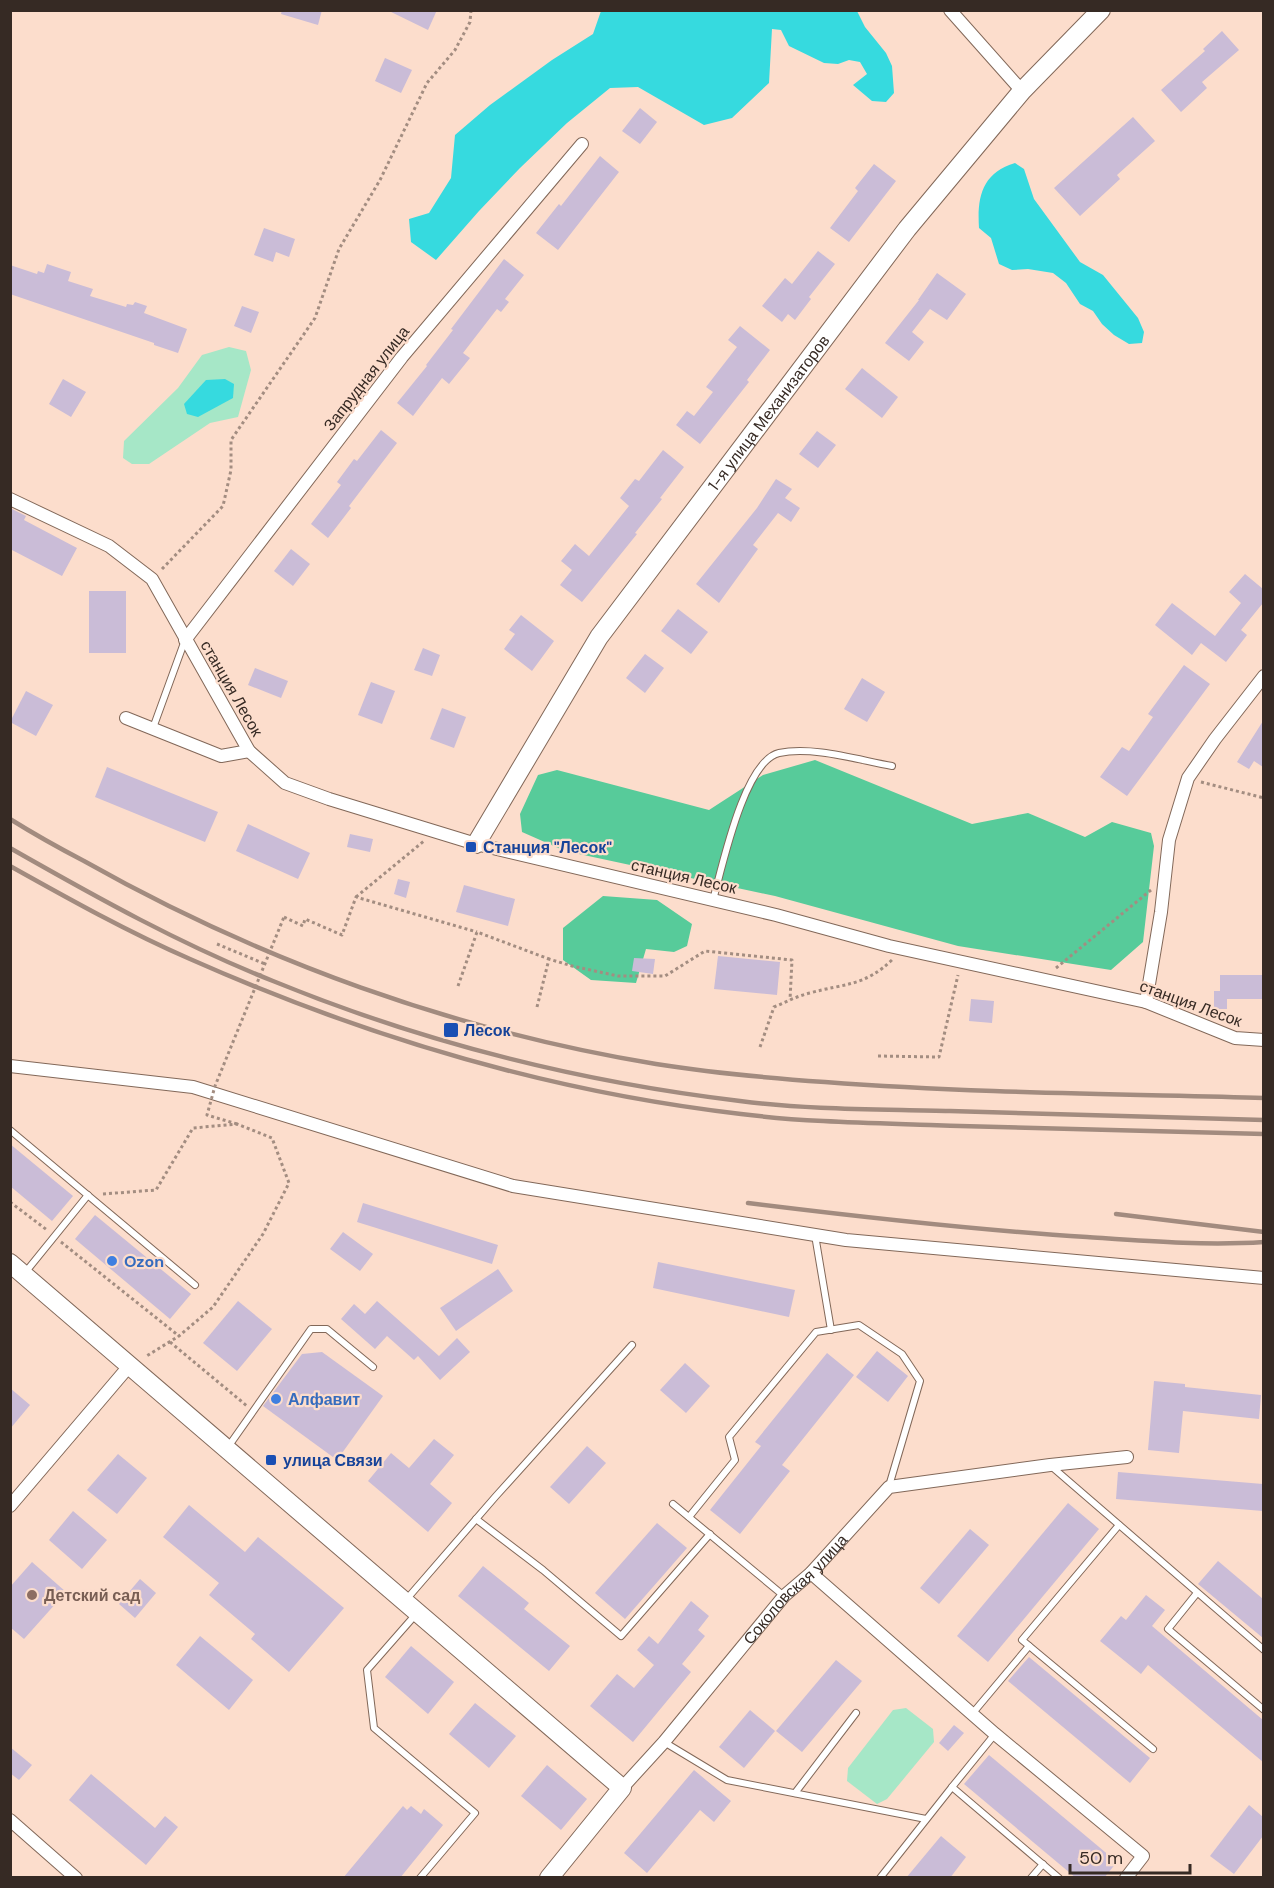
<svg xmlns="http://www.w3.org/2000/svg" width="1274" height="1888" viewBox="0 0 1274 1888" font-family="'DM Sans',sans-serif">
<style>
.green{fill:#a6e7c7}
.forest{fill:#57cb9a}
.water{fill:#36dadf}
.building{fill:#cabcd7}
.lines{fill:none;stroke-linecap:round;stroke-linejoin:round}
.lane-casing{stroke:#826859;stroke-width:8}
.street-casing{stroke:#826859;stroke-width:14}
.secondary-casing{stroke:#826859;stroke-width:20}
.path{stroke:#a38d81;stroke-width:3;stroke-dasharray:3 3;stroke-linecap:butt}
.lane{stroke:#fff;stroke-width:6}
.street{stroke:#fff;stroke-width:12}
.secondary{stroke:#fff;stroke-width:18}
.rail{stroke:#a28b7f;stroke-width:4.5}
.path-bridge{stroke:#a38d81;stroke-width:3;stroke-dasharray:3 3;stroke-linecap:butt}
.transit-dot{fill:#1a4fb4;stroke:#fcddcc;stroke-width:2}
.shop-dot{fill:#3f7fe0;stroke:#fcddcc;stroke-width:2}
.education-dot{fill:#8d6e63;stroke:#fcddcc;stroke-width:2}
.labels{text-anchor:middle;stroke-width:4.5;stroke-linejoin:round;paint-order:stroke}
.street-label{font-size:16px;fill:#362a24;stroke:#fcddcc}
.transit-label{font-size:16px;font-weight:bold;fill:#164399;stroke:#fcddcc;text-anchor:start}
.shop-label{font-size:16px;font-weight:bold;fill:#366cbe;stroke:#fcddcc;text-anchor:start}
.education-label{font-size:16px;font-weight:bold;fill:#785e54;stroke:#fcddcc;text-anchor:start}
</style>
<rect width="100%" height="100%" fill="#fcddcc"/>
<g class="green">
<polygon points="229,347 246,351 251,370 238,417 210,423 149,464 132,464 123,458 124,441 178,388 202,355"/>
<polygon points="906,1708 933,1729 934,1742 887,1799 877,1804 847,1781 848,1768 893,1710"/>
</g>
<g class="forest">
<polygon points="815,760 972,824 1028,813 1085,837 1112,822 1151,833 1154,846 1143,942 1111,970 958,946 775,896 565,851 522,832 520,814 538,775 557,770 709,810 763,775"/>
<polygon points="603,896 657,900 692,924 687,946 674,952 646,949 636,983 591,980 563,960 563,928"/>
</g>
<g class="water">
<polygon points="601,11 857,11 865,27 886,53 892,66 894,93 886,102 872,101 853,85 867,74 860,62 849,60 838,64 824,63 789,46 781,30 772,29 769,83 732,118 704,125 638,87 610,88 567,123 520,168 479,211 436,260 411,242 409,219 429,213 451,178 455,135 490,105 552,60 593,34"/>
<path d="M1015 163 1024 169 1034 199 1080 262 1103 275 1138 318 1144 332 1142 343 1129 344 1114 335 1102 324 1093 311 1080 304 1066 283 1053 273 1028 269 1012 270 999 264 991 238 979 228C977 197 982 173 1015 163Z"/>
<polygon points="225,379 234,384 233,398 198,417 187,414 184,404 206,380"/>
</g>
<g class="building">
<polygon points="282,10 322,10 318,25 281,14"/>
<polygon points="387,10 437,10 428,30"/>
<polygon points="1222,31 1239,50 1202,82 1207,88 1181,112 1161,90 1205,51 1203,49"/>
<polygon points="385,58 412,70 401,93 375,81"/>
<polygon points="640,108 657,122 640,144 622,131"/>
<polygon points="1133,117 1155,141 1117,175 1120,179 1080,216 1054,188"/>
<polygon points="600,156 619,172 558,250 536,233 559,204 561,206"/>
<polygon points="874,164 896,181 849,242 830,228 858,191 855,188"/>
<polygon points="264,228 295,239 289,257 276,252 273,262 254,255"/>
<polygon points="818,251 835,264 809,297 811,299 795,320 788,314 782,322 762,306 785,278 792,284"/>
<polygon points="504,259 524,275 505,299 509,302 501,312 497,309 463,353 470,358 449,384 442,378 413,416 397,403 427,366 426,365 453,330 451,329"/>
<polygon points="47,264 71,272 68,281 93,289 90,296 126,307 127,304 133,305 135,302 147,306 144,313 187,329 178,353 154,345 154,343 10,294 10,265 37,274 38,271 44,273"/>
<polygon points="937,273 966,294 947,320 930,309 912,332 924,342 909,361 885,343 919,300 918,300"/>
<polygon points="242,306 259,312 251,333 234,326"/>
<polygon points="740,326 770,350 747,380 749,382 700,444 676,425 687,411 694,416 713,392 706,387 737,347 728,340"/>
<polygon points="862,368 898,397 882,418 845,389"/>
<polygon points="63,379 86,392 71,417 49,404"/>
<polygon points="381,430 397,443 349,506 351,508 328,538 311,524 341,485 337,482 354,459 357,461"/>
<polygon points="817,431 836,445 818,468 799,454"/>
<polygon points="663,450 684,467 660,498 662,499 635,533 637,534 582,602 560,585 572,570 561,561 575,544 589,556 629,506 620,498 635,479 639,481"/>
<polygon points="776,479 792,489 785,498 800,508 791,522 778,513 753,545 758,549 719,603 696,584 757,508"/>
<polygon points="10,508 26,516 24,520 77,548 62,576 10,549"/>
<polygon points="291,549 310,564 293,586 274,571"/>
<polygon points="1245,574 1263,589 1263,603 1241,630 1247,635 1226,662 1201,643 1192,655 1155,625 1172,603 1215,636 1241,603 1229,592"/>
<rect x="89" y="591" width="37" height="62"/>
<polygon points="678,609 708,632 691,654 661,631"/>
<polygon points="521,615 554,641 532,671 504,649 515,634 509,630"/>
<polygon points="423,648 440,655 432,676 414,670"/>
<polygon points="645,654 664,668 645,693 626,678"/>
<polygon points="1184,665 1210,684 1127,796 1100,777 1122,747 1129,751 1153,717 1148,714"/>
<polygon points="255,668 288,681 281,698 248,685"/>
<polygon points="862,678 885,692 867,722 844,709"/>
<polygon points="371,682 395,691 382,724 358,715"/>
<polygon points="26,691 53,705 36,736 10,722"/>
<polygon points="442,708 466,717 454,748 430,739"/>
<polygon points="1263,721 1263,767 1254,761 1249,769 1237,762"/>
<polygon points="107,767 218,812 205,842 95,797"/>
<polygon points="248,824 310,853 298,879 236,851"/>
<polygon points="350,834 373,839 370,852 347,847"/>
<polygon points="398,879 410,882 406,898 394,894"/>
<polygon points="464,885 515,899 508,926 456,912"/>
<polygon points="718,956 780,962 777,995 714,989"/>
<polygon points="634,958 655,959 653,974 632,971"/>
<polygon points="1220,975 1263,975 1263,999 1227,999 1227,1009 1214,1009 1214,991 1220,991"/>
<polygon points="971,999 994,1001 992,1023 969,1021"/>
<polygon points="10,1144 73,1196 52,1221 10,1186"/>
<polygon points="363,1203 498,1245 492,1264 357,1222"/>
<polygon points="95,1215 191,1294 170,1319 75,1239"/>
<polygon points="343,1232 373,1254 360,1271 330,1249"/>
<polygon points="658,1262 795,1290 789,1317 653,1288"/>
<polygon points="498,1269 513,1291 456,1331 440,1308"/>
<polygon points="238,1301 272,1329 237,1371 203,1343"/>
<polygon points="377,1301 439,1356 457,1338 470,1352 440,1380 418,1356 414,1360 387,1336 375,1349 341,1319 354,1304 365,1314"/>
<polygon points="877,1351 908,1376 888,1402 856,1377"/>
<polygon points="322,1352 383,1396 337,1460 263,1406 302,1354"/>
<polygon points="827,1353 854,1375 782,1465 790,1471 740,1534 710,1510 761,1446 755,1442"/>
<polygon points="685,1363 710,1386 686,1413 660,1390"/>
<polygon points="1154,1381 1185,1384 1185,1387 1261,1395 1259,1419 1183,1411 1179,1453 1148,1450"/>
<polygon points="10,1388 30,1405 10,1429"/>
<polygon points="434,1439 454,1455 430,1484 452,1503 428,1532 368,1481 391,1453 409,1468"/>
<polygon points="587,1446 606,1463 569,1504 550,1487"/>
<polygon points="118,1454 147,1478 117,1514 87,1490"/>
<polygon points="1118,1472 1263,1484 1263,1511 1116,1499"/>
<polygon points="1068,1503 1099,1529 988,1662 957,1636"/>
<polygon points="189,1505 245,1552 258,1537 344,1608 289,1672 251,1639 255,1634 209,1595 219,1583 163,1537"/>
<polygon points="73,1511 107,1540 82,1569 49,1540"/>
<polygon points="657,1523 687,1548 625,1619 595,1593"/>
<polygon points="970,1529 989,1545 939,1604 920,1588"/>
<polygon points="1218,1561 1263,1599 1263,1638 1198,1584"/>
<polygon points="32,1562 66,1592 24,1639 10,1627 10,1587"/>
<polygon points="483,1566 529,1603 524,1609 570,1646 549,1671 458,1596"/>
<polygon points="140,1579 156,1593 135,1618 119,1604"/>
<polygon points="1146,1595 1165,1610 1152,1626 1263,1720 1263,1762 1148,1665 1141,1674 1100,1641 1121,1616 1126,1620"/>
<polygon points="691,1601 709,1616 698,1630 705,1636 682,1664 691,1672 633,1742 590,1706 617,1674 634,1688 654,1665 637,1650 649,1636 658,1644"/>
<polygon points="200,1636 253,1680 229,1710 176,1665"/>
<polygon points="411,1646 454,1682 428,1714 385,1677"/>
<polygon points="1029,1657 1150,1758 1130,1783 1008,1681"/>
<polygon points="836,1660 862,1681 802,1752 776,1731"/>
<polygon points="475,1703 516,1736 489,1768 449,1734"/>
<polygon points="750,1710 775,1731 744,1768 719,1747"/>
<polygon points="954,1725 964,1733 948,1751 939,1743"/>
<polygon points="10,1747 32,1765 19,1780 10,1773"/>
<polygon points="989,1755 1117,1862 1104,1878 1076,1878 964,1784"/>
<polygon points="547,1765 587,1799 561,1830 521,1796"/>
<polygon points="694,1770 731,1801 714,1822 700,1810 647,1873 624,1853"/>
<polygon points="91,1774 155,1828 165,1816 178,1827 146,1865 69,1800"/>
<polygon points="1249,1805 1263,1817 1263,1836 1234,1874 1210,1856"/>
<polygon points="403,1806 407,1810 411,1806 421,1814 424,1809 443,1825 400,1878 343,1878"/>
<polygon points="941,1836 966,1857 950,1878 906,1878"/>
</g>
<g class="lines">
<defs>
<g id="lane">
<polyline points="153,728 185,640"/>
<path d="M713 900C722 868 744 761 779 753 813 746 858 760 892 766"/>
<polyline points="10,1130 195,1285"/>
<polyline points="815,1235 831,1330"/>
<polyline points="24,1274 88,1195"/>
<polyline points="228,1447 311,1329 327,1329 373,1367"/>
<polyline points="1051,1466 1264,1650"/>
<polyline points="673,1504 784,1596"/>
<polyline points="689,1517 735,1460 729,1437 816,1332 859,1325 902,1354 920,1381 889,1486"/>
<polyline points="476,1519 543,1570 621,1636 710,1534"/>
<polyline points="1119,1525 1022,1640 1153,1749"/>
<polyline points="1197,1593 1168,1629 1264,1710"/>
<polyline points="405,1601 496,1496 632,1345"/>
<polyline points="417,1613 367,1670 374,1728 475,1813 420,1878"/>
<polyline points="972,1714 1029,1646"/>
<polyline points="995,1734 952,1787 1059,1878"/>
<polyline points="664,1742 727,1780 926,1819"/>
<polyline points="795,1793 856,1713"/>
<polyline points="880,1878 952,1787"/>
<polyline points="1031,1878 1043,1864"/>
</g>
<g id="street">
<polyline points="950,10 1022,91"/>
<polyline points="10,499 109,546 152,579 249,751 285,783 329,799 476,844 776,915 889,946 1146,1002 1235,1038 1264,1040"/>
<polyline points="185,640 402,357 582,144"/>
<polyline points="126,718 221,756 249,751"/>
<polyline points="1146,1002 1161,912 1169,840 1188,778 1215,739 1264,676"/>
<polyline points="10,1066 193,1087 513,1186 846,1240 1264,1278"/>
<polyline points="10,1506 130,1365"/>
<polyline points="811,1573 995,1734 1143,1856 1126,1878"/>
<path id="s1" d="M622 1788 664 1742 784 1596 811 1573 889 1487 1050 1465 1127 1457"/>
<polyline points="10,1820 76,1878"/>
</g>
<g id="secondary">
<path id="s2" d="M476 844 599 637 907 229 1022 91 1101 10"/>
<polyline points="10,1263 622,1788 549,1878"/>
</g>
</defs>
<use href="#lane" class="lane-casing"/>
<use href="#street" class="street-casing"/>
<use href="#secondary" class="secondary-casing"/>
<g class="path">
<polyline points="162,569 223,506 231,470 231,440 315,318 339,249 380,180 427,83 455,50 470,22 471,10"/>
<polyline points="1201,782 1264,798"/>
<polyline points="356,897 424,841"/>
<polyline points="284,917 303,926 305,919 342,935 356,897 477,932"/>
<polyline points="217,944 265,964"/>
<polyline points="1056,968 1151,890"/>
<polyline points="458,986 477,932 549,959"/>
<polyline points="537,1007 549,959 572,966 618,976 665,976 705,951 792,960 790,1000"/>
<path d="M760 1047 774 1007C786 1002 797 996 810 993 845 983 864 987 893 959"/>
<polyline points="878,1056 939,1057 958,975"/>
<polyline points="103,1194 156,1190 193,1128 237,1124 272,1138 289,1183 263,1234 213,1307 179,1336 145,1357"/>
<polyline points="10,1202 47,1230"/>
<polyline points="61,1242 179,1336"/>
<polyline points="170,1342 247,1406"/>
</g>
<use href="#lane" class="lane"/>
<use href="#street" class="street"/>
<use href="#secondary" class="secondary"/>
<g class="rail">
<path d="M10 819C34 834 59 848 84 861 261 961 455 1031 656 1064 712 1073 768 1078 825 1082 971 1093 1117 1094 1264 1098"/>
<path d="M10 848C96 897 182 945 273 981 422 1042 580 1082 740 1101 810 1110 880 1109 950 1111 1054 1114 1159 1117 1264 1120"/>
<path d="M10 866C69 899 128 932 190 959 366 1037 550 1092 741 1114 804 1122 868 1123 930 1125 1041 1129 1152 1131 1264 1134"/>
<path d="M748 1203C861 1217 973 1230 1087 1237 1145 1241 1205 1246 1264 1242"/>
<polyline points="1116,1214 1264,1232"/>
</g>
<polyline class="path-bridge" points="237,1124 207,1115 215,1086 284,917"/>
</g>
<g class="transit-dot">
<rect x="465" y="841" width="12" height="12" rx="3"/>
<rect x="443" y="1022" width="16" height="16" rx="3"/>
<rect x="265" y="1454" width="12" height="12" rx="3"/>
</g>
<g class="shop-dot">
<circle cx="112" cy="1261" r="6"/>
<circle cx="276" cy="1399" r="6"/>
</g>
<circle class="education-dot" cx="32" cy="1595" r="6"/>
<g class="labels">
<g class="street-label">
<text transform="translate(366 378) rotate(-52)" y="6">Запрудная улица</text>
<text dy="6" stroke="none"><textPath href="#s2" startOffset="522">1-я улица Механизаторов</textPath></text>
<text transform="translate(232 688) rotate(60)" y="6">станция Лесок</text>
<text transform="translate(684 876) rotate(13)" y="6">станция Лесок</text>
<text transform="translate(1191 1003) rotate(20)" y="6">станция Лесок</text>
<text dy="6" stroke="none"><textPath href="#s1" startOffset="264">Соколовская улица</textPath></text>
</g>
<g class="transit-label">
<text x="483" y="853">Станция "Лесок"</text>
<text x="464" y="1036">Лесок</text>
<text x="283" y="1466">улица Связи</text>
</g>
<g class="shop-label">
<text x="124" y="1267">Ozon</text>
<text x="288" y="1405">Алфавит</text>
</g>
<g class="education-label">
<text x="44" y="1601">Детский сад</text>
</g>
</g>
<rect width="1274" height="1888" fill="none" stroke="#362a24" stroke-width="24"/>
<path d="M1070 1864v9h120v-9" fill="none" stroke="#362a24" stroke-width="3"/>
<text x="1079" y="1864" font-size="18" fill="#362a24" stroke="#fcddcc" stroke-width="4.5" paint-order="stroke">50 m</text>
</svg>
